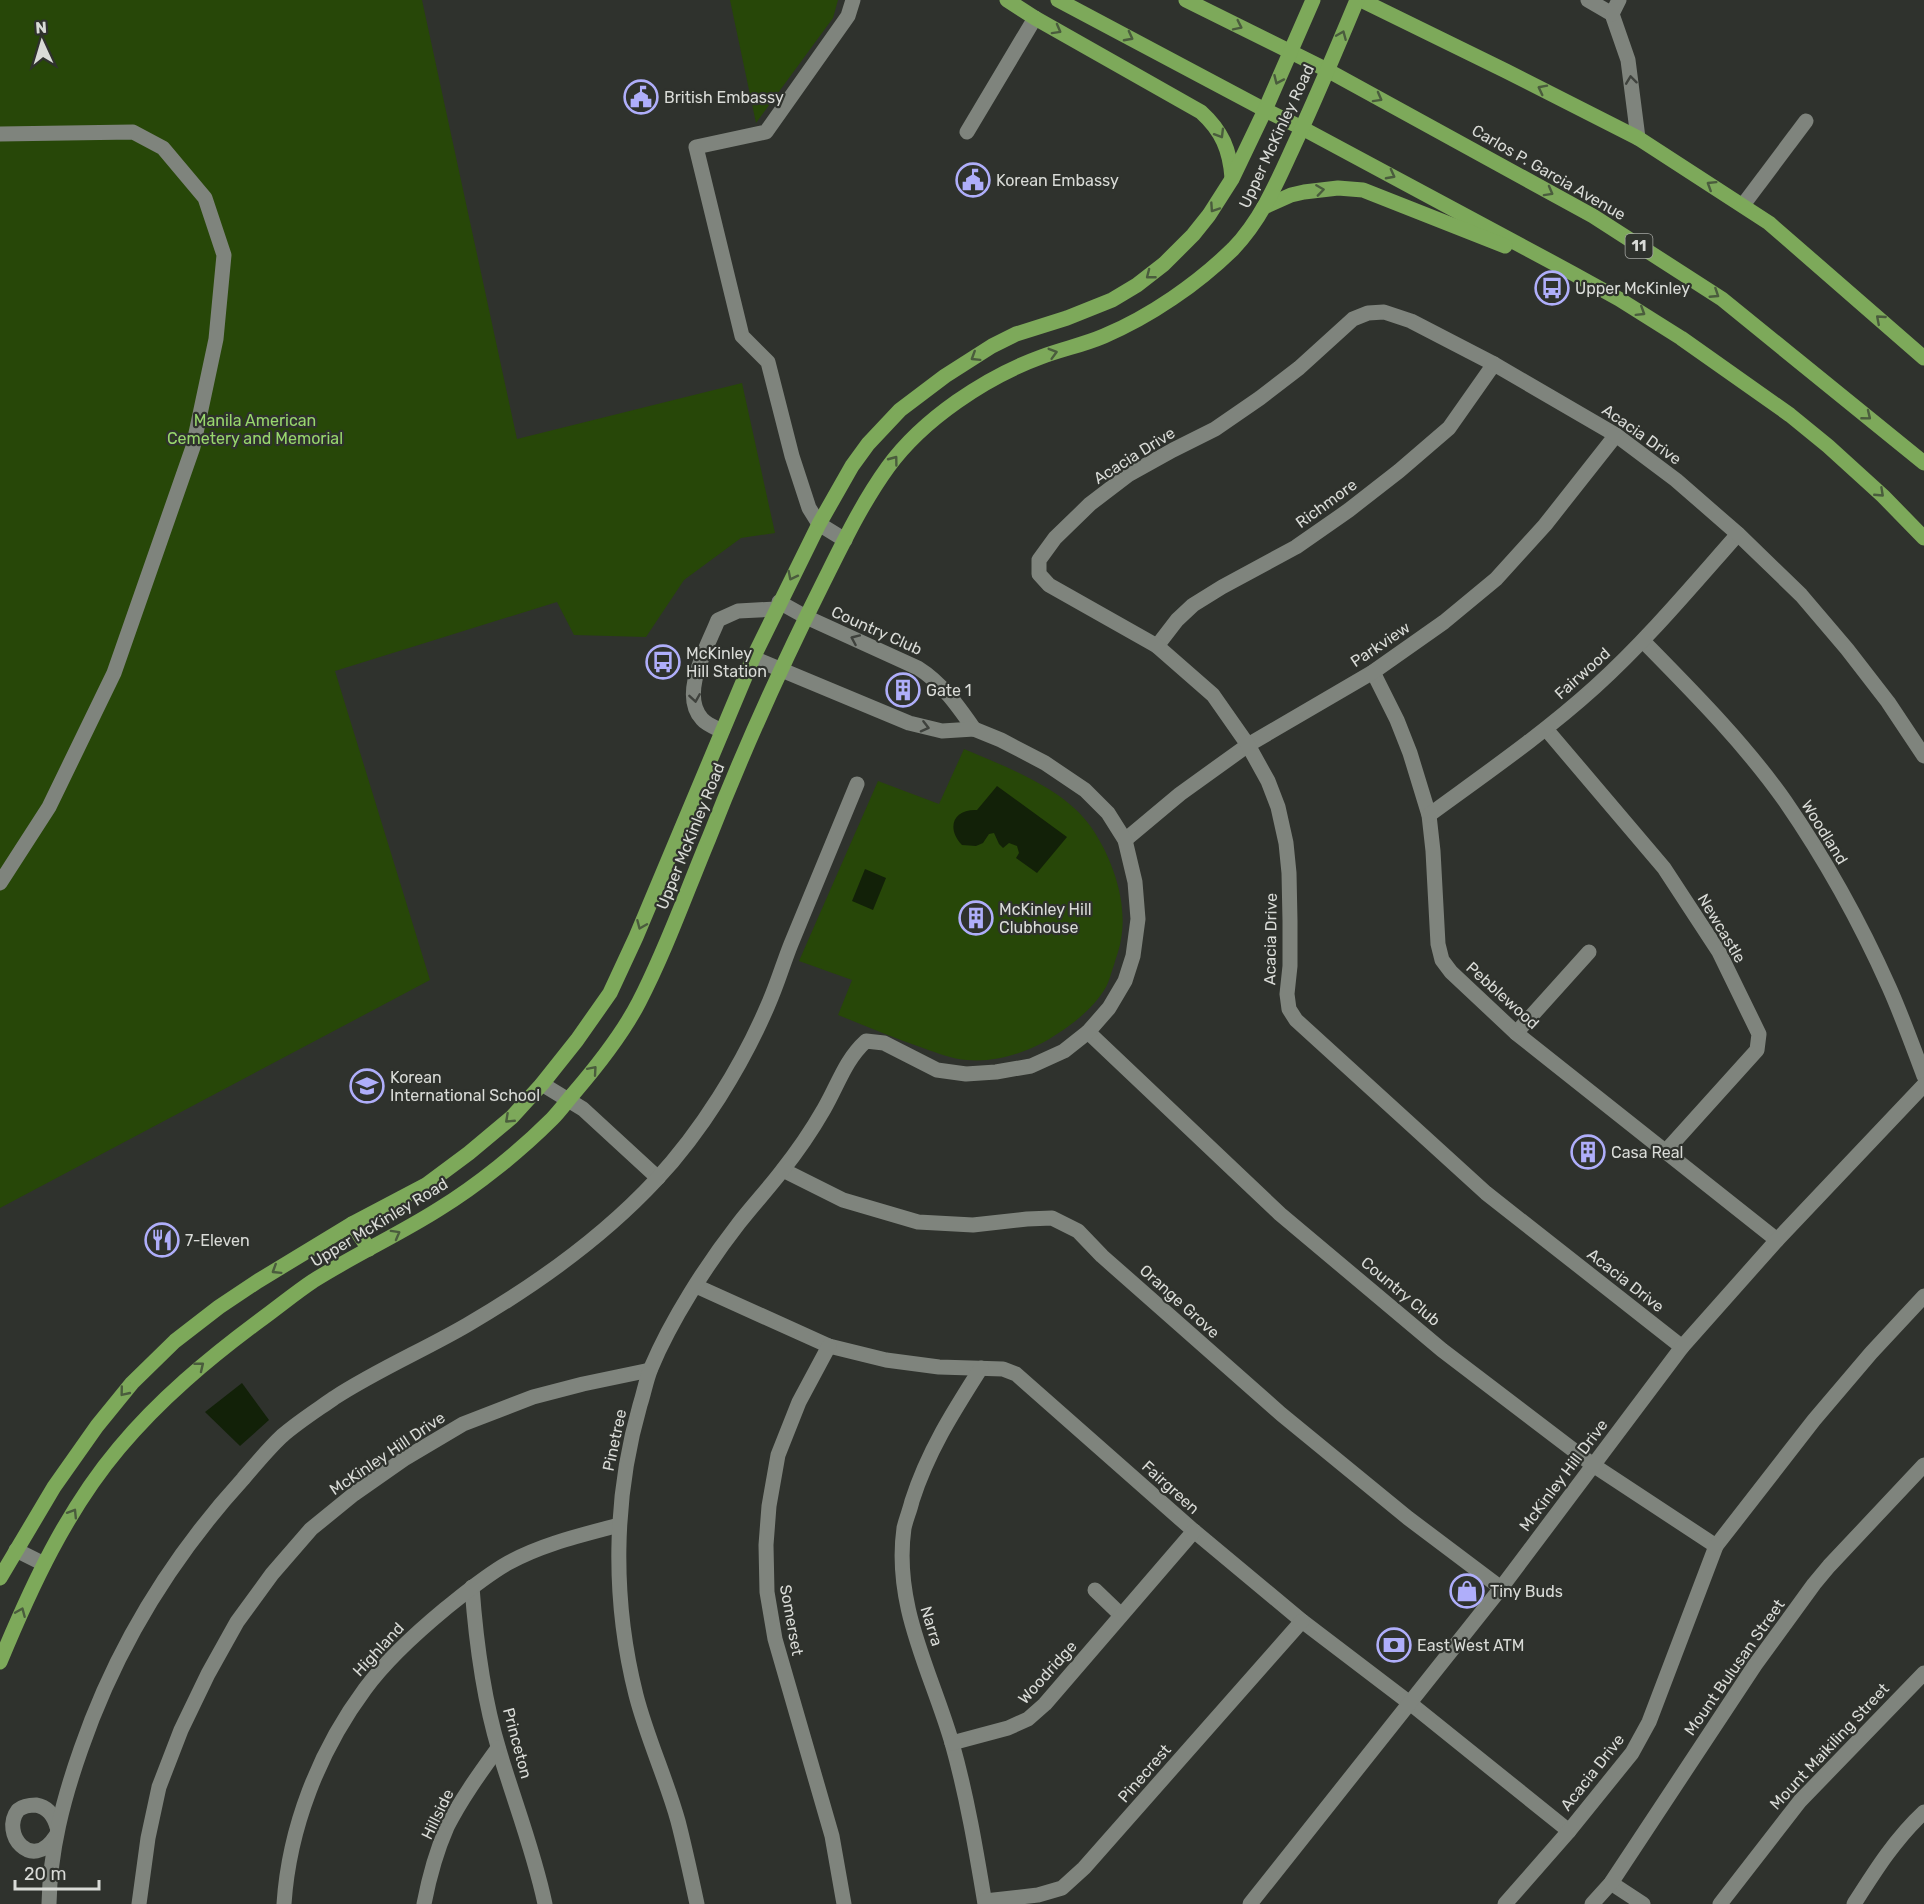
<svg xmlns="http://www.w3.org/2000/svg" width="1924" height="1904" viewBox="0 0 1924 1904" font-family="Rubik,sans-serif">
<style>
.green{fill:#274708}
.water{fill:#122108}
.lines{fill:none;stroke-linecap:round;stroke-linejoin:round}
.minor{stroke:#7f847d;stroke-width:15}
.major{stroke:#7da95a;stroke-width:15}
.oneway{stroke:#4a5c3d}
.oneway2{stroke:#3f423d}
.labels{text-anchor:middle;stroke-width:4.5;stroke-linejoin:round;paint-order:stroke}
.shield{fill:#2f322d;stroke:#a6a8a4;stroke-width:1.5}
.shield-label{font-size:15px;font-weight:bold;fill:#d9dbd7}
.poi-label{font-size:16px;fill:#d9dbd7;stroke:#2f322d;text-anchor:start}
.street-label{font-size:16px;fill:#d9dbd7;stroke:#2f322d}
.park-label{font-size:16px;fill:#98d76d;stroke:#2f322d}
</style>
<rect width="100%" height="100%" fill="#2f322d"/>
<g class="green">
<polygon points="0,0 422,0 517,439 742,383 775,533 741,538 684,580 646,637 574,635 557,602 335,671 430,980 0,1208"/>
<polygon points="730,0 838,0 833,18 756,123"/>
<path d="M964 749C1006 767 1064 788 1091 827 1112 857 1128 902 1121 939 1120 948 1116 957 1114 965 1111 972 1110 980 1106 987 1095 1006 1076 1022 1057 1034 1032 1051 998 1063 967 1060 952 1059 937 1053 923 1048 894 1038 866 1026 838 1015L852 980 799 961 878 781 939 804Z"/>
</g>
<g class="water">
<path d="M997 786 1067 837 1037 873 1016 858 1019 853 1017 846 1009 843 1003 848 999 844 994 833 989 834 983 843 976 846 962 845C946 828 953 809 977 810Z"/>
<polygon points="865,869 886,878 873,910 852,901"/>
<polygon points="242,1383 269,1420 240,1446 205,1412"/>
</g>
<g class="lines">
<g class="minor">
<polyline points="1588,0 1612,14 1628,60 1638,138"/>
<polyline points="1612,14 1619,0"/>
<polyline points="967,132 1035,18"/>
<polyline points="0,134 133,132 163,148 205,198 224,255 216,339 193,447 114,673 49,807 0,883"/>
<polyline points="1743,205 1806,121"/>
<polyline points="845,540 819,524 809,508 792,456 768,362 742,336 696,147 766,132 848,16 853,0"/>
<path d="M779 602 806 617 918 668C942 683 958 706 974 729"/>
<path d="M1643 641C1693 692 1744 743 1785 801 1825 859 1860 922 1889 987 1902 1016 1913 1047 1924 1076"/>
<polyline points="1157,646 1177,620 1193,605 1222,587 1296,547 1349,510 1399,471 1449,428 1494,364"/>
<polyline points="1373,672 1397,720 1410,753 1429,815 1433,851 1438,944 1442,960 1451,972 1516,1033 1777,1240"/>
<polyline points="1546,729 1664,868 1719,952 1759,1034 1757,1050 1665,1152"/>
<path d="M722 731C716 728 706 724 702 719 679 694 708 646 718 620L738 611 776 609"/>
<path d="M1429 815C1485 774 1543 734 1595 687 1647 640 1692 586 1738 534"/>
<polyline points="1125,840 1180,794 1248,745 1373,672 1444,622 1496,579 1545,525 1616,435"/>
<polyline points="1088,1032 1280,1214 1442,1350 1593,1465 1716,1546"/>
<polyline points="1516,1033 1589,952"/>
<polyline points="542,1084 583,1109 658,1178"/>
<polyline points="783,1170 843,1200 918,1222 973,1225 1027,1219 1052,1218 1078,1231 1102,1256 1281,1414 1408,1518 1501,1588"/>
<polyline points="696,1286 829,1346 886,1360 939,1367 1003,1369 1016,1374 1194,1531 1302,1621 1411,1704 1569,1831"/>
<polyline points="829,1346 799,1402 778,1455 769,1506 766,1545 767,1592 775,1639 832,1836 844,1904"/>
<polyline points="1682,1347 1486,1193 1296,1020 1289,1009 1287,994 1290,966 1290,921 1289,873 1286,843 1278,807 1268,781 1248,745 1213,695 1157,646 1049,585 1039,574 1039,560 1055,538 1090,504 1128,475 1173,450 1215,429 1260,398 1299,368 1353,319 1368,313 1384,312 1411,321 1494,364 1616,435 1676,480 1738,534 1801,595 1847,649 1888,702 1924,756"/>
<path d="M981 1368C953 1412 928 1451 912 1501 910 1510 906 1519 904 1528 893 1606 931 1671 952 1743 967 1796 976 1850 985 1904"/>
<polyline points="16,1550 44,1564"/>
<path d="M472 1587C476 1642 483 1697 499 1750 514 1801 534 1851 545 1904"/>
<polyline points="1095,1590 1121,1615"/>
<polyline points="952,1743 1008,1728 1028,1719 1045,1704 1194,1531"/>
<path d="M55 1837C32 1872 0 1834 18 1810 23 1806 29 1805 36 1805 48 1807 54 1816 57 1827"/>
<polyline points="1611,1883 1643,1904"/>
<polyline points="985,1901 1038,1895 1062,1888 1084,1868 1302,1621"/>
<path d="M49 1904C50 1850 63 1800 81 1749 116 1648 171 1558 243 1479 255 1465 268 1449 282 1436 298 1422 317 1410 334 1398 377 1370 424 1350 467 1325 534 1286 603 1237 656 1180 701 1132 742 1066 768 1005 777 985 783 964 791 944 813 891 835 837 857 784"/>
<polyline points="139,1904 148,1838 159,1787 181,1730 208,1674 237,1622 272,1574 311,1529 354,1494 404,1459 463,1424 533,1397 583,1384 650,1370"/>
<path d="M284 1904C289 1828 319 1751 365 1689 387 1659 416 1633 445 1609 465 1593 485 1576 508 1563 542 1544 582 1535 619 1525"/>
<path d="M424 1904C429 1878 436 1852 447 1827 461 1799 480 1773 498 1748"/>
<path d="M697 1904C691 1876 685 1848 678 1821 666 1778 647 1738 636 1695 612 1600 613 1499 640 1405 644 1393 646 1380 651 1368 671 1320 707 1264 739 1223 753 1205 768 1189 781 1172 797 1152 812 1130 824 1109 838 1085 845 1060 866 1041L884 1043 937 1070 966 1074 996 1072 1031 1066 1064 1051 1088 1032 1109 1008 1125 981 1133 956 1138 919 1135 882 1125 840 1108 813 1085 790 1045 763 1001 740 974 729 942 731 909 723 753 658"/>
<polyline points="1250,1904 1501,1588 1682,1347 1777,1240 1924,1085"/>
<polyline points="1505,1904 1569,1831 1632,1753 1649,1722 1716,1546 1814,1420 1871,1353 1924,1296"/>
<polyline points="1592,1904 1611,1883 1755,1665 1814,1584 1829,1566 1924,1465"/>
<polyline points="1720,1904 1800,1801 1924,1673"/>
<path d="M1854 1904C1875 1871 1895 1839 1924 1812"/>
</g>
<g class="major">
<path d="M1007 0 1035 18 1201 112C1222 131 1230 150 1232 178"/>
<polyline points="1058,0 1265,110 1302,128 1572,273 1619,299 1681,338 1790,415 1828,446 1883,496 1924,538"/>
<polyline points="1186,0 1327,70 1593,216 1722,299 1924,463"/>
<polyline points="1361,0 1506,71 1638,138 1769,223 1924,358"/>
<polyline points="1264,207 1291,195 1304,192 1338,188 1363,190 1505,246"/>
<polyline points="352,1224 369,1249"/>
<polyline points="0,1578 54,1487 97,1426 132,1383 175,1341 219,1307 258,1281 352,1224 426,1185 469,1153 512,1117 542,1084 577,1040 610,993 636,937 753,658 819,524 852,466 868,444 900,410 945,376 992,346 1016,334 1067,318 1112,300 1137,285 1164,264 1193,235 1209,215 1232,179 1265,110 1313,0"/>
<path d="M0 1662C31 1587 66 1511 119 1448 160 1399 208 1359 259 1321 277 1308 295 1293 313 1281 354 1255 398 1235 439 1209 478 1185 520 1151 552 1119 560 1111 567 1101 574 1093 598 1065 622 1035 639 1002 666 950 686 893 709 838 743 751 781 667 823 583 843 543 862 503 888 467 923 419 986 377 1041 357 1062 349 1083 345 1104 336 1151 316 1197 284 1233 249 1262 219 1278 180 1295 143 1317 96 1337 48 1357 0"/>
</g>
</g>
<defs><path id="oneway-chevron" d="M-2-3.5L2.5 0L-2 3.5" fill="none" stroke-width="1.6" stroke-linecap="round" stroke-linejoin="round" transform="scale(1.5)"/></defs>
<g class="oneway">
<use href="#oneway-chevron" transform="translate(1238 26) rotate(26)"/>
<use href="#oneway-chevron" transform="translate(1057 30) rotate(29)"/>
<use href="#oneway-chevron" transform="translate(1342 35) rotate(-67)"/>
<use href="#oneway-chevron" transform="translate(1129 37) rotate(28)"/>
<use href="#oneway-chevron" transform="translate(1278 80) rotate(114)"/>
<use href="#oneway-chevron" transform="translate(1542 89) rotate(-153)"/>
<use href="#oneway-chevron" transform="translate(1378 98) rotate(29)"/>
<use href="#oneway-chevron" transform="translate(1220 134) rotate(59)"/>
<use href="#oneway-chevron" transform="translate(1391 175) rotate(28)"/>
<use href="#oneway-chevron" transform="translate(1711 185) rotate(-148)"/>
<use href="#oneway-chevron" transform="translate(1320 190) rotate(-8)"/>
<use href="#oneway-chevron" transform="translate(1549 192) rotate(29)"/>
<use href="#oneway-chevron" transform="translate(1214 208) rotate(124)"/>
<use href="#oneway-chevron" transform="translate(1150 275) rotate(142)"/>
<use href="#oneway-chevron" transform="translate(1715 294) rotate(33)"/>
<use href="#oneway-chevron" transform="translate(1641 312) rotate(32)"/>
<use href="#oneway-chevron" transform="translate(1880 319) rotate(-139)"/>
<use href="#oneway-chevron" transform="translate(1053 353) rotate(-16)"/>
<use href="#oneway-chevron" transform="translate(975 357) rotate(148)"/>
<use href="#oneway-chevron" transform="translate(1867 416) rotate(39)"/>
<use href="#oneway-chevron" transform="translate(894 460) rotate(-53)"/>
<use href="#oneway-chevron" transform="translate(1880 493) rotate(43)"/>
<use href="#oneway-chevron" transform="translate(792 576) rotate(117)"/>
<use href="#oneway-chevron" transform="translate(641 925) rotate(113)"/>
<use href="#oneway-chevron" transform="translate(593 1070) rotate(-49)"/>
<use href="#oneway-chevron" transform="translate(509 1119) rotate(137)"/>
<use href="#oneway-chevron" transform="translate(396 1234) rotate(-29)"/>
<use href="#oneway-chevron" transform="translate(276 1270) rotate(148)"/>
<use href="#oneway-chevron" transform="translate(200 1366) rotate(-39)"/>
<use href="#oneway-chevron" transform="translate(124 1392) rotate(129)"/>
<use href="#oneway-chevron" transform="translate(73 1513) rotate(-58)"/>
<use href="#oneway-chevron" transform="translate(21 1612) rotate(-67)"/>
</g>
<g class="oneway2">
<use href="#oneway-chevron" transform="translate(1631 80) rotate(-97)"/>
<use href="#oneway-chevron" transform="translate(855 639) rotate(-156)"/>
<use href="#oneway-chevron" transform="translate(695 698) rotate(81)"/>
<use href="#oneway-chevron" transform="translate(925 727) rotate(14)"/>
</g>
<defs>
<symbol id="civic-ring" viewBox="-11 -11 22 22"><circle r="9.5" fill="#2f322d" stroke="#afaefa" stroke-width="1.5"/><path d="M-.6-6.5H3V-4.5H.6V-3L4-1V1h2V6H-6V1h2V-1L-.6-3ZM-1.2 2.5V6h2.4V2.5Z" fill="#afaefa"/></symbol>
<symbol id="bus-ring" viewBox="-11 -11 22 22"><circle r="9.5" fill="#2f322d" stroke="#afaefa" stroke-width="1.5"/><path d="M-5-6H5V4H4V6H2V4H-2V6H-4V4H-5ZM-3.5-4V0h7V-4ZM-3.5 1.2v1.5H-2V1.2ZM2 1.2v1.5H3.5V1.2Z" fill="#afaefa"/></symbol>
<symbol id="building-ring" viewBox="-11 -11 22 22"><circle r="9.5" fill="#2f322d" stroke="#afaefa" stroke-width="1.5"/><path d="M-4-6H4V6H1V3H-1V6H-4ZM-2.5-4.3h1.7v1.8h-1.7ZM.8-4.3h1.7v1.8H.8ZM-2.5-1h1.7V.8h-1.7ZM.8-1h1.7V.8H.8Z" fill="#afaefa"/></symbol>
<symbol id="school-ring" viewBox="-11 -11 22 22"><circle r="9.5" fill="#2f322d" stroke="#afaefa" stroke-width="1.5"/><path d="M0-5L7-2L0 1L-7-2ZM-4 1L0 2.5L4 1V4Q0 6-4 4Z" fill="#afaefa"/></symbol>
<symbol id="restaurant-ring" viewBox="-11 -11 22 22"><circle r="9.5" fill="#2f322d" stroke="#afaefa" stroke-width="1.5"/><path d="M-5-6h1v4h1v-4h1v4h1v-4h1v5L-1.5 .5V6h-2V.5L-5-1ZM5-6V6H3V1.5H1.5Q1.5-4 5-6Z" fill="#afaefa"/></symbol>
<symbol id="shop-ring" viewBox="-11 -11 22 22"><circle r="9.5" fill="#2f322d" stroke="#afaefa" stroke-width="1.5"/><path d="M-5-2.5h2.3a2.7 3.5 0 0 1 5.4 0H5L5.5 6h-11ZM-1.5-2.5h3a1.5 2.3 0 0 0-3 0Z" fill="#afaefa"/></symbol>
<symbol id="bank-ring" viewBox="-11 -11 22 22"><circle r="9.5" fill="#2f322d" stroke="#afaefa" stroke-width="1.5"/><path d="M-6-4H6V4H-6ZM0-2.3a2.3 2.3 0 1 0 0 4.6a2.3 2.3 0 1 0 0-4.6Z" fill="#afaefa"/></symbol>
</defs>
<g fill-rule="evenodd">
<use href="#civic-ring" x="622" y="78" width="38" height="38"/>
<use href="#civic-ring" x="954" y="161" width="38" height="38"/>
<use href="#bus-ring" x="1533" y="269" width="38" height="38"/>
<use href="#bus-ring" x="644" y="643" width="38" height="38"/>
<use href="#building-ring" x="884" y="671" width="38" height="38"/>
<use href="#building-ring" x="957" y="899" width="38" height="38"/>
<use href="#school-ring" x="348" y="1067" width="38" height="38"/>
<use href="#building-ring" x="1569" y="1133" width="38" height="38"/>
<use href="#restaurant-ring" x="143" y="1221" width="38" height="38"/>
<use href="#shop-ring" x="1448" y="1572" width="38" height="38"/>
<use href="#bank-ring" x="1375" y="1626" width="38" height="38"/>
</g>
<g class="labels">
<rect class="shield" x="1625.5" y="234" width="27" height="24" rx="4.5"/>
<g class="shield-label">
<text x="1639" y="251">11</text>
</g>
<g class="poi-label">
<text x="664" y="103">British Embassy</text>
<text x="996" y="186">Korean Embassy</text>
<text x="1575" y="294">Upper McKinley</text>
<text x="686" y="659">McKinley<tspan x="686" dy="18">Hill Station</tspan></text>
<text x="926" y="696">Gate 1</text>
<text x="999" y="915">McKinley Hill<tspan x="999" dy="18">Clubhouse</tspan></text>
<text x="390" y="1083">Korean<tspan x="390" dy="18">International School</tspan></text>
<text x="1611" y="1158">Casa Real</text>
<text x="185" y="1246">7-Eleven</text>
<text x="1490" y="1597">Tiny Buds</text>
<text x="1417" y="1651">East West ATM</text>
</g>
<g class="street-label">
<text transform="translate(1276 136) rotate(-65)" y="6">Upper McKinley Road</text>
<text transform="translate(1549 172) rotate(30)" y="6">Carlos P. Garcia Avenue</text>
<text transform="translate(1642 434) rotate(35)" y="6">Acacia Drive</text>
<text transform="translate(1134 455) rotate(-32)" y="6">Acacia Drive</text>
<text transform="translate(1326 503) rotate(-36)" y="6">Richmore</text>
<text transform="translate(877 630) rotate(24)" y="6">Country Club</text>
<text transform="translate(1380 644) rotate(-34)" y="6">Parkview</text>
<text transform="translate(1582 673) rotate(-42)" y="6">Fairwood</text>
<text transform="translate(1825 832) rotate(58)" y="6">Woodland</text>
<text transform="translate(690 836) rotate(-68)" y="6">Upper McKinley Road</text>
<text transform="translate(1722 928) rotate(59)" y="6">Newcastle</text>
<text transform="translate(1270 939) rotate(-89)" y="6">Acacia Drive</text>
<text transform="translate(1503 995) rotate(42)" y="6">Pebblewood</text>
<text transform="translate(379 1222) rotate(-31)" y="6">Upper McKinley Road</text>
<text transform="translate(1626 1280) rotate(38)" y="6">Acacia Drive</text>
<text transform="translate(1401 1291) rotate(40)" y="6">Country Club</text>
<text transform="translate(1180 1301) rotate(42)" y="6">Orange Grove</text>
<text transform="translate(614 1440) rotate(-78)" y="6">Pinetree</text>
<text transform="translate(387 1453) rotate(-34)" y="6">McKinley Hill Drive</text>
<text transform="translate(1563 1475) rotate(-53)" y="6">McKinley Hill Drive</text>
<text transform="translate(1171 1487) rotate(42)" y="6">Fairgreen</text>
<text transform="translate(792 1620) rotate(80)" y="6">Somerset</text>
<text transform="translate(932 1626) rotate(73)" y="6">Narra</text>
<text transform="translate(378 1649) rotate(-47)" y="6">Highland</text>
<text transform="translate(1734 1667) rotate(-55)" y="6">Mount Bulusan Street</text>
<text transform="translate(1047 1672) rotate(-48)" y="6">Woodridge</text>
<text transform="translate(518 1743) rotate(75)" y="6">Princeton</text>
<text transform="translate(1829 1746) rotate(-47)" y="6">Mount Maikiling Street</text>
<text transform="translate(1592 1772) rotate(-52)" y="6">Acacia Drive</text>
<text transform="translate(1144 1773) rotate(-49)" y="6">Pinecrest</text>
<text transform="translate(437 1814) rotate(-64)" y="6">Hillside</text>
</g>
<g class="park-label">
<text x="255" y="426">Manila American<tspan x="255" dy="18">Cemetery and Memorial</tspan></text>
</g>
</g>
<g transform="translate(42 42) rotate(356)" stroke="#2f322d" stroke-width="4.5" paint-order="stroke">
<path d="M0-4.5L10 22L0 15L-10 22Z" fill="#d9dbd7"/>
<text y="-9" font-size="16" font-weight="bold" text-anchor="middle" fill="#d9dbd7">N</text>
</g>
<path d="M15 1880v9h84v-9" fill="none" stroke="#d9dbd7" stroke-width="3"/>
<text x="24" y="1880" font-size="18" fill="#d9dbd7" stroke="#2f322d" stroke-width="4.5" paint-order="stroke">20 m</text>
</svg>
